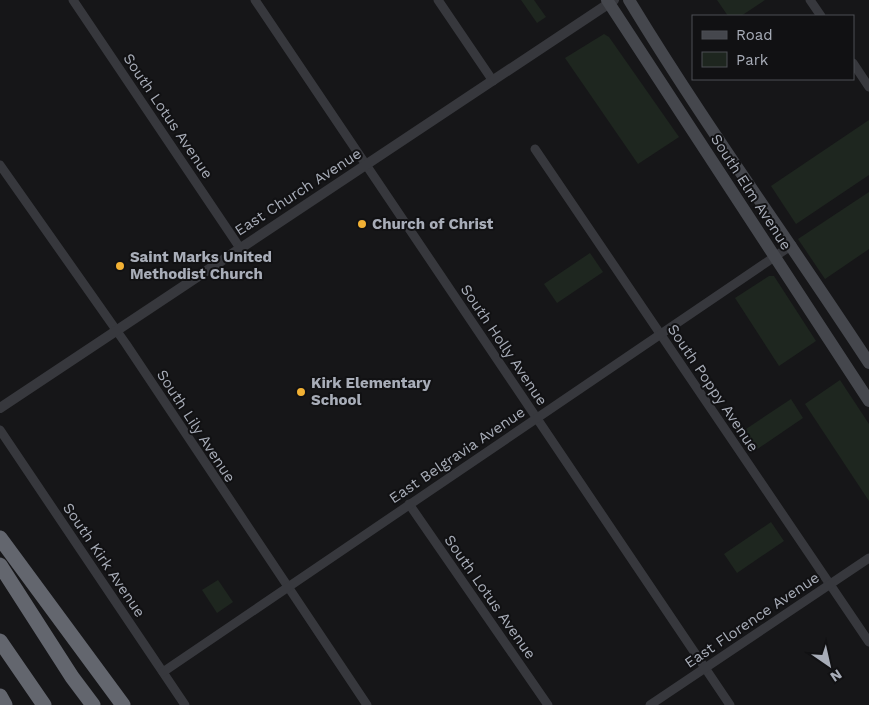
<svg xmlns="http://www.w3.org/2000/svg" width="869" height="705" viewBox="0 0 869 705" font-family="'Work Sans',sans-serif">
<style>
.green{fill:#1e261f}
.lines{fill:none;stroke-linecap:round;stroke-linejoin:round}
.minor{stroke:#37383d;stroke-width:9}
.tertiary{stroke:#37383d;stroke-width:10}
.secondary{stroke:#45474d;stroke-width:12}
.motorway{stroke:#63666e;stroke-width:15}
.poi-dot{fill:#f2b134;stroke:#111113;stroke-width:2}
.labels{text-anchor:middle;stroke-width:4;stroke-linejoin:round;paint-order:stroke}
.street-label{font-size:15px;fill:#a8adb8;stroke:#111113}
.poi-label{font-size:15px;font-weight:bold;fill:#a8adb8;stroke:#111113;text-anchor:start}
</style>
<rect width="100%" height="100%" fill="#161618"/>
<g class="green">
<polygon points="521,0 534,0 546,17 537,23"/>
<polygon points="717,0 765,0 741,16 728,16"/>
<polygon points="604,34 609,37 679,137 638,164 565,58"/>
<polygon points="869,120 869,175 796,224 771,186"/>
<polygon points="869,192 869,249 825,279 798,239"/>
<polygon points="590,253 603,272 557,303 544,284"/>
<polygon points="769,276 774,276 816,341 779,366 735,298"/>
<polygon points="840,380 869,424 869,501 805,404"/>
<polygon points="791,399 803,418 756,450 743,431"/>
<polygon points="771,522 784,541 737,573 724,554"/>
<polygon points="218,580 233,602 217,613 202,590"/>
</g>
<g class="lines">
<g class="minor">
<polyline points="73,0 240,248"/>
<polyline points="255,0 730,705"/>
<polyline points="438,0 493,81"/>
<polyline points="810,0 821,16"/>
<polyline points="853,63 869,87"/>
<polyline points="535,149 869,642"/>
<polyline points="0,165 126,344 367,705"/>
<polyline points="0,430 185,705"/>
<polyline points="409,504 548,705"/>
<polyline points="163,672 792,245"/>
<polyline points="650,705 869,558"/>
</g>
<polyline class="tertiary" points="0,408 614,0"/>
<g class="secondary">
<polyline points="607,0 869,401"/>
<path d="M629 0C704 124 790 242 869 363"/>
</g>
<g class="motorway">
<polyline points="0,538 123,705"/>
<polyline points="0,565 72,677 93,705"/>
<polyline points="0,641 44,705"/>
<polyline points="0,696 5,705"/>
</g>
</g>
<g class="poi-dot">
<circle cx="362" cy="224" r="5"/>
<circle cx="120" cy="266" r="5"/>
<circle cx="301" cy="392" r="5"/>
</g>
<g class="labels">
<g class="street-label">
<text transform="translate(168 116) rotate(56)" y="5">South Lotus Avenue</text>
<text transform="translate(298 192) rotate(-33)" y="5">East Church Avenue</text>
<text transform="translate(751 192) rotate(57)" y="5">South Elm Avenue</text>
<text transform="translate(504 345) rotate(56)" y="5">South Holly Avenue</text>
<text transform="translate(713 388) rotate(56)" y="5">South Poppy Avenue</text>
<text transform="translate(196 426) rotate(57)" y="5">South Lily Avenue</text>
<text transform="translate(457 455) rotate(-34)" y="5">East Belgravia Avenue</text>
<text transform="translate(104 560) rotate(56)" y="5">South Kirk Avenue</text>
<text transform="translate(490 597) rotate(55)" y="5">South Lotus Avenue</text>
<text transform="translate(752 620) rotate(-34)" y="5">East Florence Avenue</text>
</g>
<g class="poi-label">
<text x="372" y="229">Church of Christ</text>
<text x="130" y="262">Saint Marks United<tspan x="130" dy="17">Methodist Church</tspan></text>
<text x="311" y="388">Kirk Elementary<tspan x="311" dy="17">School</tspan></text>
</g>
</g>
<rect x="692" y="15" width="162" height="65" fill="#111113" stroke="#4d4f55"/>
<rect x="702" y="31" width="25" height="8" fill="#45474d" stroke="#4d4f55"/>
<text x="736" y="40" font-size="15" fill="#a8adb8">Road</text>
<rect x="702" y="52" width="25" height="15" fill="#1e261f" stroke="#4d4f55"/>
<text x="736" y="65" font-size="15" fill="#a8adb8">Park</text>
<g transform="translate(829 665) rotate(146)" stroke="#111113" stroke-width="4" paint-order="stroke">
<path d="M0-4L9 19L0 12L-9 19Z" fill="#a8adb8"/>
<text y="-8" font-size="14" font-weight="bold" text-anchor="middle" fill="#a8adb8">N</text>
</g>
</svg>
